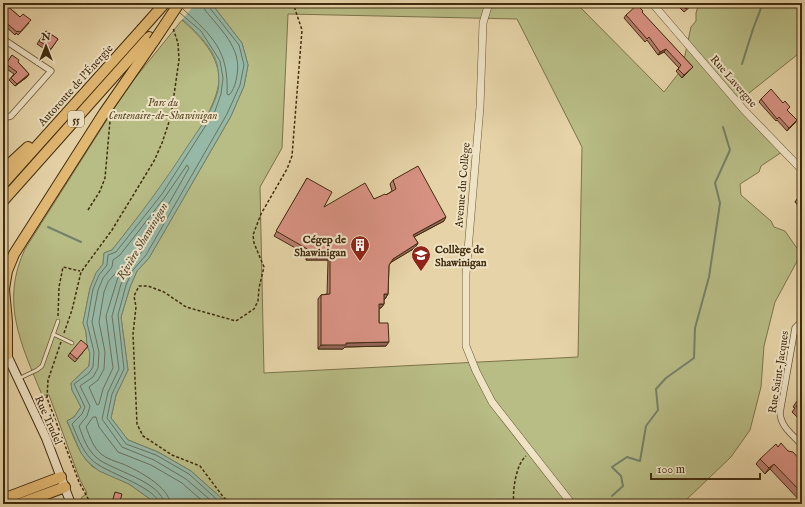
<svg xmlns="http://www.w3.org/2000/svg" width="805" height="507" viewBox="0 0 805 507" font-family="'IM FELL English',serif">
<style>
.green{fill:#b8bc85;stroke:#7c744a;fill-rule:evenodd}
.water{fill:#96b8a6;stroke:#748069}
.pier{fill:#e6d4a8}
.lines{fill:none;stroke-linecap:round;stroke-linejoin:round}
.shore{stroke:#6c725a;stroke-width:1}
.stream{stroke:#748069;stroke-width:2}
.service-casing{stroke:#6a5634;stroke-width:4.5}
.minor-casing{stroke:#6a5634;stroke-width:7}
.tertiary-casing{stroke:#6a5634;stroke-width:8}
.secondary-casing{stroke:#412c0e;stroke-width:10}
.motorway-casing{stroke:#412c0e;stroke-width:12}
.path{stroke:#412c0e;stroke-width:1.5;stroke-dasharray:3 2;stroke-linecap:butt}
.service{stroke:#efe3c6;stroke-width:3}
.minor{stroke:#efe3c6;stroke-width:5.5}
.tertiary{stroke:#efe3c6;stroke-width:7}
.secondary{stroke:#efe3c6;stroke-width:8}
.motorway{stroke:#e3ba74;stroke-width:10}
.motorway-bridge-casing{stroke:#412c0e;stroke-width:12;stroke-linecap:butt}
.motorway-bridge{stroke:#e3ba74;stroke-width:10}
.wall{fill:#ba7e71;stroke:#412c0e}
.shaded-wall{fill:#97665c;stroke:#412c0e}
.building{fill:#d89283;stroke:#412c0e}
.labels{text-anchor:middle;stroke-width:4;stroke-linejoin:round;paint-order:stroke}
.shield{fill:#efe3c6;stroke:#756345;stroke-width:1}
.shield-label{font-size:10px;font-weight:bold;fill:#412c0e}
.street-label{font-size:11px;fill:#412c0e;stroke:#efe3c6}
.park-label{font-size:11px;font-style:italic;fill:#594926;stroke:#efe3c6}
.poi-label{font-size:11px;font-weight:bold;fill:#412c0e;stroke:#efe3c6;text-anchor:end}
.water-label{font-size:12px;font-style:italic;fill:#52482c;stroke:#efe3c6}
</style>
<rect width="100%" height="100%" fill="#e6d4a8"/>
<filter id="stains"><feTurbulence type="fractalNoise" baseFrequency=".005" numOctaves="4"/><feColorMatrix values="0 0 0 0 .2 0 0 0 0 .09 0 0 0 0 .02 0 0 0 .5 -.17"/></filter>
<radialGradient id="worn" r=".72"><stop offset=".6" stop-color="#630" stop-opacity="0"/><stop offset="1" stop-color="#630" stop-opacity=".3"/></radialGradient>
<g class="green">
<path d="M219 3H576L664 92 682 69 691 27 696 21V13L699 3H802V51L739 101 785 150 761 166 759 172 740 184 741 195 771 221 774 227 785 231 801 254 775 302 764 346 761 387 750 430 731 457 686 500 679 504H228L191 471 158 452 128 440 111 418 116 395 128 370 121 317 130 287 137 271 149 258 231 116 244 86 248 65 242 43 215 8ZM288 14 517 19 582 147 578 357 264 373 260 187 282 148Z"/>
<path d="M182 20C199 35 217 53 219 77 221 117 138 217 112 250L104 253 103 264 96 273 90 288 83 323 86 332 87 345 90 353 89 366 71 383 72 390 81 407 74 417 67 421C74 437 79 455 93 467L129 484 157 504H83L81 498 87 493 80 480 49 395H42C21 344 0 302 25 249L127 88Z"/>
</g>
<path class="water" d="M164 3H211L242 43 248 65 244 86 231 116 149 258 137 271 130 287 121 317 128 370 116 395 111 418 128 440 158 452 191 471 228 504H157L129 484 99 471 88 462 81 453 67 421 74 417 81 407 72 390 71 383 89 366 90 353 87 345 86 332 83 323 90 288 96 273 103 264 104 253 112 250C139 216 164 183 187 147 198 130 211 114 217 94 220 86 219 73 217 64 211 41 181 19 164 3Z"/>
<polygon class="pier" points="162,3 196,3 181,21"/>
<g class="lines">
<g class="shore">
<polyline points="208,3 209,7 239,45 244,65 240,85 227,114 146,255 133,270 126,285 118,315 124,369 112,394 107,418 126,444 156,455 189,474 222,504"/>
<path d="M183 9C212 36 229 50 227 94L229 95C234 90 236 82 237 75 242 48 220 29 205 10L203 3"/>
<polygon points="117,272 119,274 106,316 113,368 103,389 99,404 97,405 89,387 98,380 104,369 105,352 99,322 104,292 108,282"/>
<path d="M159 504C158 487 102 472 91 459 82 450 77 436 72 424L82 414 85 407 74 384 89 373 93 367 94 352 87 323 93 289 99 275 107 265 108 255 116 252 162 194 215 111 221 94 223 78 220 61 201 31 180 13"/>
<path d="M164 504C163 482 111 470 97 458 87 450 83 437 79 426L87 416 90 406 80 386 93 377 98 368 99 352 92 322 98 290 103 278 112 267 113 260 120 255 165 197 187 165 189 168 141 253 129 266 121 284 112 316 119 369 108 392 102 419 122 447 154 460 186 479 215 504"/>
<path d="M170 504C170 487 137 470 123 464 115 461 107 459 101 454 93 447 90 437 86 427L93 417H96L99 427 118 452 151 465 182 483 206 504"/>
</g>
<g class="stream">
<polyline points="742,64 753,29 763,3"/>
<polyline points="48,227 81,242"/>
<polyline points="612,496 623,486 621,476 612,467 627,457 640,461 646,426 658,410 656,389 666,378 694,358 695,328 709,277 720,203 715,183 730,150 723,127"/>
</g>
<defs>
<g id="service">
<polyline points="53,334 72,343"/>
<polyline points="20,378 37,370 42,366 58,321"/>
</g>
<g id="minor">
<polyline points="3,39 51,71 11,116 3,118"/>
<path d="M802 321 795 328 780 413C781 427 792 434 802 445"/>
</g>
<g id="tertiary">
<polyline points="489,3 483,23 480,107 466,274 466,346 476,371 492,402 572,504"/>
<polyline points="652,3 744,110 802,170"/>
</g>
<polyline id="secondary" points="5,351 46,438 71,504"/>
<g id="motorway">
<polyline points="3,170 28,147"/>
<polyline points="3,184 141,30"/>
<polyline points="3,201 149,37"/>
<polyline points="7,355 7,322 4,289 7,271 14,254 104,113 154,41"/>
<polyline points="3,499 61,477"/>
<polyline points="19,504 65,487"/>
</g>
</defs>
<use href="#service" class="service-casing"/>
<use href="#minor" class="minor-casing"/>
<use href="#tertiary" class="tertiary-casing"/>
<use href="#secondary" class="secondary-casing"/>
<use href="#motorway" class="motorway-casing"/>
<g class="path">
<polyline points="88,210 100,191 105,178 110,121"/>
<polyline points="58,316 59,287 63,267 80,271"/>
<polyline points="64,333 72,310 81,272 112,230 154,161 162,143 171,116 179,60 178,43 173,28"/>
<polyline points="61,342 48,380 47,398 79,482 91,504"/>
<polyline points="36,401 47,397"/>
<polyline points="235,504 224,498 200,466 172,455 143,436 137,424 133,334 136,307 134,296 139,286 148,286 164,292 186,307 236,321 254,309 258,301 259,288 264,267 254,243 253,235 261,214 287,169 292,156 302,30 294,6 289,3"/>
<path d="M514 504C512 492 516 464 526 456"/>
</g>
<use href="#service" class="service"/>
<use href="#minor" class="minor"/>
<use href="#tertiary" class="tertiary"/>
<use href="#secondary" class="secondary"/>
<use href="#motorway" class="motorway"/>
<defs>
<g id="motorway-bridge">
<polyline points="141,30 165,3"/>
<polyline points="154,41 178,5"/>
</g>
</defs>
<use href="#motorway-bridge" class="motorway-bridge-casing"/>
<use href="#motorway-bridge" class="motorway-bridge"/>
</g>
<g class="wall">
<polygon points="3,3 5,4 20,17 29,23 18,35 16,33 15,35 3,24"/>
<polygon points="608,3 618,3 613,8"/>
<polygon points="675,3 693,3 691,6 684,12"/>
<polygon points="642,13 693,67 682,78 676,71 679,68 664,52 658,55 647,40 645,42 624,18 626,15"/>
<polygon points="46,31 58,39 49,52 37,44"/>
<polygon points="12,55 18,62 29,74 27,77 15,86 9,80 14,74 4,67"/>
<polygon points="761,99 783,103 795,123 787,131 777,120 776,121 759,102"/>
<polygon points="802,124 802,132 798,128"/>
<polygon points="307,178 324,207 374,199 386,195 392,191 390,184 393,180 444,221 414,237 418,243 415,248 391,262 389,265 388,294 385,299 384,299 384,304 381,308 379,308 379,323 386,346 345,347 343,349 318,349 318,299 321,295 327,294 328,260 306,260 306,254 274,236"/>
<polygon points="802,194 802,210 795,202 797,199"/>
<polygon points="88,346 75,362 68,356 70,353"/>
<polygon points="802,396 802,422 792,412 795,408 793,407 797,401"/>
<polygon points="778,447 788,451 802,462 802,503 770,469 765,474 756,464 760,459"/>
</g>
<g class="shaded-wall">
<polygon points="666,49 664,52 658,55 660,52"/>
<polygon points="693,67 682,78 684,75"/>
<polygon points="29,74 27,77 15,86 17,84"/>
<polygon points="797,120 795,123 787,131 789,128"/>
<polygon points="446,217 444,221 410,239 413,235"/>
<polygon points="418,243 415,248 390,263 393,259"/>
<polygon points="309,256 330,256 328,260 306,260"/>
<polygon points="384,294 388,294 385,299 382,299"/>
<polygon points="379,304 384,304 381,308 376,308"/>
<polygon points="389,342 386,346 345,347 343,349 318,349 321,345 346,343"/>
<polygon points="774,464 770,469 765,474 769,468"/>
<polygon points="113,499 120,501 119,503 112,501"/>
</g>
<g class="building">
<polygon points="3,3 5,3 5,4 20,17 23,14 31,20 20,32 18,31 17,32 3,20"/>
<polygon points="680,3 693,3 686,9"/>
<polygon points="637,5 643,11 642,12 693,67 684,75 678,69 681,65 666,49 660,52 649,37 647,39 626,15"/>
<polygon points="46,31 58,39 51,49 39,41"/>
<polygon points="12,55 19,60 18,62 29,74 17,84 11,78 17,72 6,64"/>
<polygon points="771,89 783,103 785,101 790,107 787,110 797,120 789,128 779,117 777,119 761,99"/>
<polygon points="418,166 446,217 413,235 418,243 393,259 389,265 388,294 384,294 384,304 379,304 379,323 388,323 389,342 346,343 346,345 321,345 321,295 330,294 330,256 309,256 309,250 276,231 307,178 332,192 324,207 365,183 374,199 385,194 386,195 396,189 393,180"/>
<polygon points="802,194 802,205 797,199"/>
<polygon points="81,340 88,346 77,359 70,353"/>
<polygon points="802,396 802,413 796,406 799,403 797,401"/>
<polygon points="781,443 788,451 793,452 802,462 802,493 774,464 769,468 760,459 776,444 778,447"/>
<polygon points="115,492 122,494 120,501 113,499"/>
</g>
<defs>
<symbol id="building-pin" viewBox="-11 -11 22 30"><path d="M0 17L-7.5 6A9.5 9.5 0 1 1 7.5 6Z" fill="#8f2418" stroke="#efe3c6"/><path d="M-4-6H4V6H1V3H-1V6H-4ZM-2.5-4.3h1.7v1.8h-1.7ZM.8-4.3h1.7v1.8H.8ZM-2.5-1h1.7V.8h-1.7ZM.8-1h1.7V.8H.8Z" fill="#fff"/></symbol>
<symbol id="university-pin" viewBox="-11 -11 22 30"><path d="M0 17L-7.5 6A9.5 9.5 0 1 1 7.5 6Z" fill="#8f2418" stroke="#efe3c6"/><path d="M0-5L7-2L0 1L-7-2ZM-4 1L0 2.5L4 1V4Q0 6-4 4Z" fill="#fff"/></symbol>
</defs>
<g fill-rule="evenodd">
<use href="#building-pin" x="349" y="234" width="22" height="30"/>
<use href="#university-pin" x="410" y="244" width="22" height="30"/>
</g>
<g class="labels">
<rect class="shield" x="68" y="111" width="16" height="16" rx="3"/>
<g class="shield-label">
<text x="76" y="123">55</text>
</g>
<g class="street-label">
<text transform="translate(734 81) rotate(49)" y="4">Rue Lavergne</text>
<text transform="translate(75 85) rotate(-48)" y="4">Autoroute de l'Énergie</text>
<text transform="translate(462 185) rotate(-85)" y="4">Avenue du Collège</text>
<text transform="translate(778 372) rotate(-81)" y="4">Rue Saint-Jacques</text>
<text transform="translate(49 420) rotate(66)" y="4">Rue Trudel</text>
</g>
<g class="park-label">
<text x="163" y="106">Parc du<tspan x="163" dy="13">Centenaire-de-Shawinigan</tspan></text>
</g>
<g class="poi-label">
<text x="346" y="243">Cégep de<tspan x="346" dy="13">Shawinigan</tspan></text>
<text x="435" y="253" text-anchor="start">Collège de<tspan x="435" dy="13">Shawinigan</tspan></text>
</g>
<g class="water-label">
<text transform="translate(142 241) rotate(-59)" y="4">Rivière Shawinigan</text>
</g>
</g>
<rect width="805" height="507" fill="none" stroke="#e6d4a8" stroke-width="16"/>
<rect x="4" y="4" width="797" height="499" fill="none" stroke="#412c0e" stroke-width="2"/>
<rect x="8" y="8" width="789" height="491" fill="none" stroke="#412c0e"/>
<g transform="translate(46 46)" stroke="#efe3c6" stroke-width="3" paint-order="stroke">
<path d="M0-3L7 15L0 10L-7 15Z" fill="#412c0e"/>
<text y="-6" font-size="11" font-weight="bold" text-anchor="middle" fill="#412c0e">N</text>
</g>
<path d="M651 473v6h109v-6" fill="none" stroke="#412c0e" stroke-width="2"/>
<text x="657" y="473" font-size="12" fill="#412c0e" stroke="#efe3c6" stroke-width="3" paint-order="stroke">100 m</text>
<rect width="100%" height="100%" filter="url(#stains)"/>
<rect width="100%" height="100%" fill="url(#worn)"/>
</svg>
